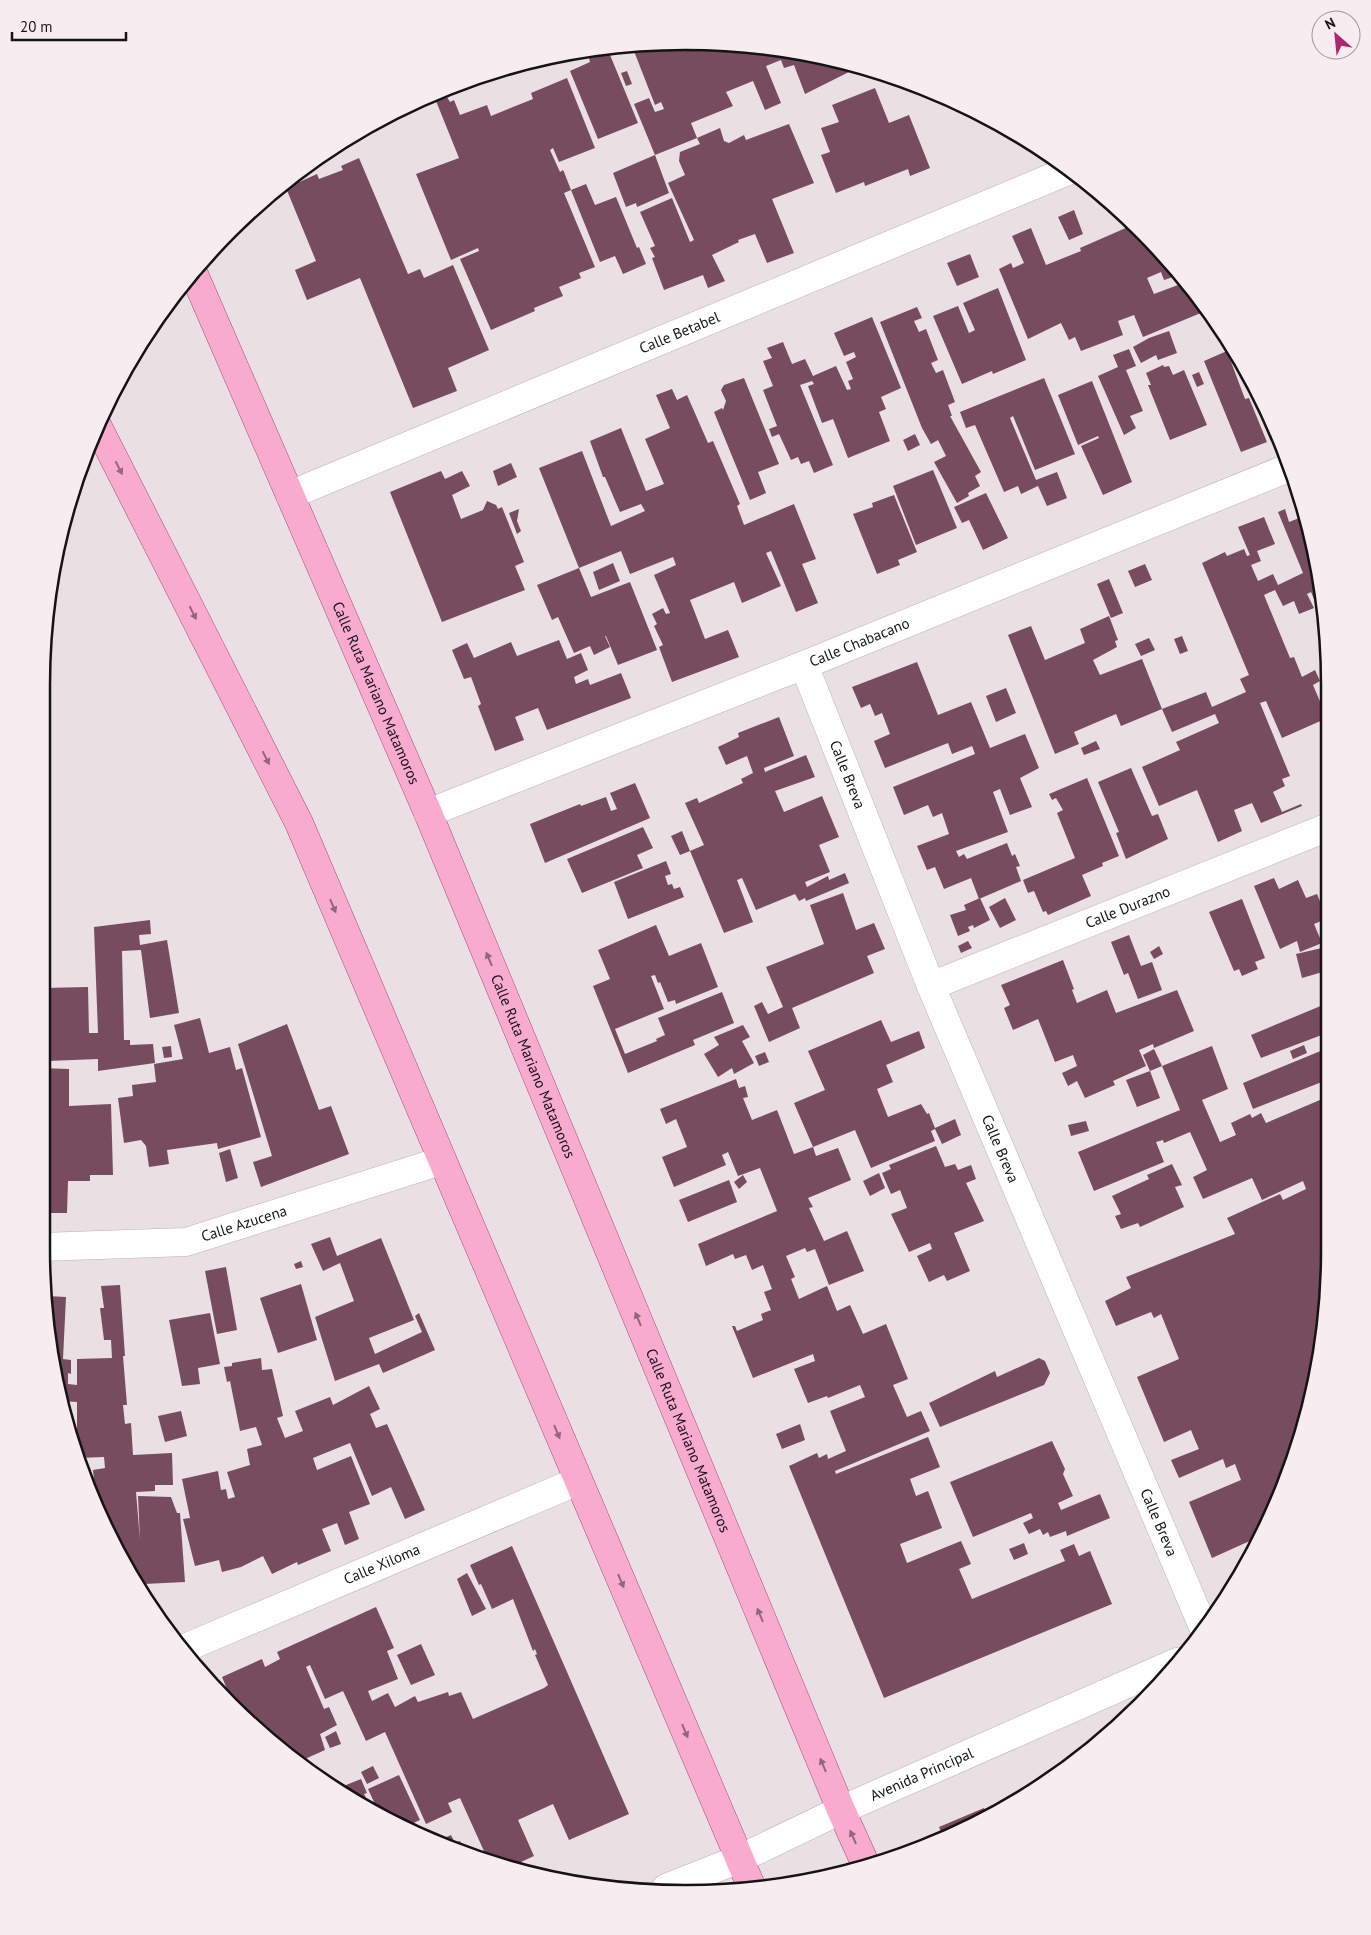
<svg xmlns="http://www.w3.org/2000/svg" width="1371" height="1935" viewBox="0 0 1371 1935" font-family="'PT Sans',sans-serif">
<style>
.building{fill:#784c5f}
.lines{fill:none;stroke-linecap:round;stroke-linejoin:round}
.minor-casing{stroke:#bcb2b6;stroke-width:29}
.major-casing{stroke:#a65079;stroke-width:29}
.minor{stroke:#fff;stroke-width:28}
.major{stroke:#f8aacf;stroke-width:28}
.oneway{fill:#92667b}
.labels{text-anchor:middle;stroke-width:5;stroke-linejoin:round;paint-order:stroke}
.street-label{font-size:15px;fill:#161314;stroke:#f7edf1}
.rim{fill:none;stroke:#161314;stroke-width:2.5}
</style>
<rect width="100%" height="100%" fill="#eadfe3"/>
<g class="building">
<polygon points="728,43 853,63 861,66 805,94 794,65 784,68 781,60 766,66 781,103 765,110 753,81 726,92 733,106 691,123 697,138 720,128 724,141 729,143 744,135 746,140 789,124 814,183 772,199 794,253 767,263 755,234 738,240 739,242 712,255 725,281 708,288 703,275 664,290 652,258 655,257 650,248 655,246 640,212 672,198 690,242 694,240 668,183 685,175 679,161 680,152 700,144 697,138 655,155 669,193 637,207 636,203 626,207 613,173 655,155 634,104 649,98 655,112 664,109 661,102 655,105 632,46"/>
<polygon points="608,50 638,123 598,139 570,71 590,62 589,58"/>
<polygon points="627,71 632,84 626,86 621,73"/>
<polygon points="567,78 595,148 559,162 553,148 550,150 560,172 563,170 564,172 571,190 564,193 595,267 579,273 581,278 559,287 563,296 534,308 535,311 491,330 460,259 479,251 478,248 451,260 416,174 459,158 434,96 444,92 450,102 454,100 460,115 487,105 491,116 533,99 531,93"/>
<polygon points="875,88 889,123 909,115 930,168 910,176 908,169 865,186 864,182 836,193 821,155 830,152 821,128 839,122 832,105"/>
<polygon points="924,90 932,93 936,95 928,98"/>
<polygon points="359,158 408,274 420,269 424,278 453,265 489,350 448,368 457,391 413,408 360,278 307,300 295,270 316,261 286,188 317,174 319,179 343,170 341,166"/>
<polygon points="586,184 595,205 616,197 637,248 639,247 646,264 623,274 615,256 600,262 571,190"/>
<polygon points="1074,210 1083,234 1069,240 1058,217"/>
<polygon points="1128,227 1129,230 1134,227 1170,261 1183,278 1176,281 1173,277 1164,280 1161,272 1147,278 1154,294 1186,282 1208,310 1143,337 1134,315 1118,321 1123,335 1081,351 1075,337 1069,340 1061,323 1028,339 999,269 1011,263 1013,268 1024,263 1012,236 1031,228 1046,265 1081,251 1080,248"/>
<polygon points="970,254 979,277 957,286 947,263"/>
<polygon points="998,288 1026,360 993,374 992,371 962,384 933,316 958,306 969,333 975,330 963,303"/>
<polygon points="917,307 922,318 914,321 919,332 926,329 938,360 931,363 936,373 943,370 955,402 948,405 952,416 950,416 981,472 975,476 980,486 968,493 969,496 957,503 934,462 946,456 938,440 931,444 922,428 880,322"/>
<polygon points="872,317 901,388 881,397 886,409 879,412 890,441 848,458 833,419 822,423 808,386 814,384 812,381 800,385 833,465 814,473 809,461 801,464 798,457 791,460 779,434 772,437 769,429 777,426 763,390 773,386 763,361 772,358 767,348 783,342 792,364 805,359 813,376 836,366 847,390 851,389 848,381 853,379 846,362 856,357 854,352 844,356 834,333"/>
<polygon points="1169,331 1177,353 1158,360 1156,355 1141,363 1133,347 1149,338"/>
<polygon points="1129,349 1136,366 1126,370 1143,411 1130,416 1136,428 1124,435 1098,376 1118,367 1113,355"/>
<polygon points="1227,351 1245,399 1249,398 1267,442 1241,452 1204,361"/>
<polygon points="1163,365 1164,367 1169,366 1173,375 1184,370 1207,425 1170,440 1148,385 1151,385 1146,373"/>
<polygon points="1199,372 1204,384 1197,387 1192,375"/>
<polygon points="744,378 779,464 758,472 766,493 750,500 714,412 722,408 723,410 726,401 721,390 724,385"/>
<polygon points="1044,378 1075,454 1035,470 1013,416 1010,418 1036,480 1057,472 1067,498 1047,506 1038,486 1021,494 1018,486 1004,492 975,425 966,428 960,412"/>
<polygon points="1092,381 1132,482 1103,495 1081,446 1099,438 1098,436 1078,445 1058,395"/>
<polygon points="672,389 677,400 687,395 708,443 713,441 740,504 737,506 744,525 794,504 816,559 802,564 818,603 796,612 771,551 766,553 781,586 742,603 734,582 690,600 705,639 728,630 739,657 672,682 659,647 663,645 654,626 657,624 652,614 663,608 666,614 670,613 654,575 676,565 673,557 630,574 621,551 579,568 539,468 582,451 611,526 645,511 641,504 620,512 605,477 603,477 590,441 621,428 646,491 664,484 645,439 670,428 656,395"/>
<polygon points="915,434 920,445 908,451 903,440"/>
<polygon points="511,463 517,477 498,486 493,471"/>
<polygon points="933,470 957,528 916,545 893,486"/>
<polygon points="441,471 445,479 462,471 470,486 452,495 461,519 483,510 487,501 496,505 498,509 502,507 524,562 515,566 525,590 442,622 390,492"/>
<polygon points="986,493 1008,538 983,550 969,520 962,523 954,507"/>
<polygon points="894,495 917,552 898,560 900,565 877,574 853,514 873,507 872,503"/>
<polygon points="519,509 517,521 521,531 517,534 509,513"/>
<polygon points="1285,509 1289,522 1302,517 1324,601 1324,609 1319,611 1311,592 1307,594 1314,608 1299,614 1294,601 1283,606 1275,590 1264,595 1290,658 1294,657 1302,677 1315,670 1320,681 1313,685 1325,713 1325,719 1282,738 1266,701 1260,703 1290,776 1282,779 1285,786 1273,792 1282,812 1301,804 1302,806 1261,823 1252,803 1234,810 1242,831 1218,842 1197,790 1159,806 1142,767 1180,750 1176,742 1219,723 1215,714 1172,732 1162,709 1206,692 1212,707 1246,692 1240,679 1249,675 1202,563 1225,552 1227,556 1244,549 1247,556 1250,555 1238,527 1264,517 1275,544 1257,551 1261,561 1251,565 1258,581 1273,574 1278,585 1303,573 1278,512"/>
<polygon points="613,563 620,581 599,590 593,572"/>
<polygon points="1145,564 1152,580 1135,587 1128,571"/>
<polygon points="579,568 591,597 630,582 657,650 618,665 606,636 605,636 610,647 594,655 590,646 574,653 558,617 552,620 537,585"/>
<polygon points="1109,579 1123,613 1111,618 1097,584"/>
<polygon points="1109,616 1118,640 1115,641 1117,647 1093,660 1100,675 1142,659 1162,709 1121,726 1116,714 1074,732 1079,744 1055,754 1008,635 1031,626 1045,660 1085,643 1080,629"/>
<polygon points="1182,636 1188,651 1180,654 1174,639"/>
<polygon points="1149,638 1155,650 1141,656 1135,644"/>
<polygon points="559,640 567,659 581,653 588,670 574,677 576,684 588,679 590,685 621,673 631,698 547,730 538,708 515,717 524,740 495,751 478,706 481,704 471,677 464,679 452,650 467,643 474,658 511,642 517,656"/>
<polygon points="917,662 938,715 971,702 990,748 1025,734 1039,768 1020,778 1032,807 1010,815 1000,789 993,792 1008,832 956,851 959,857 964,854 967,859 1007,843 1012,856 1015,854 1020,866 1016,867 1021,881 979,899 971,878 944,889 935,867 927,870 917,846 949,834 942,813 933,817 928,805 904,815 893,787 975,754 972,746 952,754 948,743 885,768 874,741 890,734 882,713 875,716 870,704 861,708 852,687"/>
<polygon points="1006,688 1016,713 996,722 986,696"/>
<polygon points="779,717 794,756 764,768 765,772 806,755 815,777 775,791 784,812 822,796 839,837 819,845 830,872 805,882 807,887 828,876 829,880 845,873 849,883 806,901 805,898 799,901 795,894 756,910 742,878 737,880 753,922 724,933 690,851 704,845 685,803 697,798 699,803 743,783 741,779 753,773 747,756 726,765 718,747 739,737 738,733"/>
<polygon points="1096,741 1100,749 1084,755 1081,748"/>
<polygon points="1131,768 1152,816 1158,814 1168,839 1126,859 1116,833 1119,832 1098,782"/>
<polygon points="1087,778 1119,856 1102,863 1103,866 1082,875 1091,896 1048,915 1046,911 1043,912 1034,891 1028,893 1023,880 1075,858 1057,813 1063,810 1056,798 1052,800 1049,794"/>
<polygon points="635,783 650,818 545,863 530,824 580,804 581,806 606,797 611,811 617,809 610,793"/>
<polygon points="643,827 653,848 637,855 643,868 582,893 567,859"/>
<polygon points="682,831 690,851 680,855 671,836"/>
<polygon points="666,861 671,874 665,876 668,885 672,884 674,889 680,887 684,897 628,919 614,882"/>
<polygon points="1274,878 1279,889 1298,880 1306,898 1317,894 1326,916 1326,919 1314,924 1322,943 1300,952 1297,941 1280,949 1254,886"/>
<polygon points="843,893 856,930 874,923 885,949 867,956 874,973 792,1008 800,1028 769,1042 754,1006 762,1002 768,1014 783,1007 766,967 824,944 810,905"/>
<polygon points="980,898 990,920 974,928 973,925 968,927 970,931 958,936 950,915 966,910 964,905"/>
<polygon points="1005,898 1016,920 1000,928 989,907"/>
<polygon points="1242,899 1265,958 1255,962 1258,969 1242,976 1239,969 1234,971 1209,912"/>
<polygon points="150,920 151,934 139,935 140,945 167,940 179,1013 150,1018 141,950 122,951 124,1040 130,1040 130,1045 153,1044 155,1063 98,1071 98,1059 48,1061 44,988 88,987 89,1033 98,1033 94,927"/>
<polygon points="41,925 49,926 48,939 41,939"/>
<polygon points="656,925 669,956 701,943 718,987 676,1004 675,1000 668,1002 660,982 658,983 655,975 651,976 664,1009 615,1029 625,1054 657,1041 656,1039 665,1035 658,1018 722,992 734,1023 693,1040 695,1045 628,1073 593,986 610,979 598,950"/>
<polygon points="1129,935 1141,966 1152,962 1162,990 1138,999 1128,973 1124,975 1111,942"/>
<polygon points="968,941 972,948 961,953 958,946"/>
<polygon points="1159,946 1163,954 1154,959 1150,952"/>
<polygon points="1326,947 1326,971 1302,978 1296,954"/>
<polygon points="41,952 47,953 43,1010 41,1010"/>
<polygon points="1063,960 1074,989 1072,990 1077,1003 1107,990 1116,1013 1177,990 1194,1031 1154,1048 1153,1044 1139,1050 1146,1066 1113,1081 1115,1085 1085,1098 1077,1081 1068,1086 1062,1073 1077,1066 1073,1055 1055,1062 1038,1019 1013,1030 1004,1008 1010,1005 1001,985"/>
<polygon points="1323,1005 1327,1013 1327,1033 1261,1058 1251,1035"/>
<polygon points="200,1018 209,1053 230,1047 236,1070 242,1068 261,1137 218,1149 217,1143 167,1150 169,1164 149,1167 146,1146 141,1140 124,1143 118,1098 133,1096 132,1085 156,1082 154,1064 183,1059 174,1025"/>
<polygon points="881,1020 891,1042 919,1031 925,1048 886,1065 893,1082 877,1089 888,1117 921,1104 927,1114 929,1113 935,1128 955,1119 961,1135 942,1144 935,1129 931,1131 935,1141 871,1168 855,1130 813,1147 794,1103 825,1090 808,1051"/>
<polygon points="287,1024 319,1110 331,1106 349,1154 261,1187 253,1162 272,1156 238,1044"/>
<polygon points="743,1025 750,1037 742,1041 754,1063 734,1074 732,1068 718,1077 704,1054 719,1045 714,1037"/>
<polygon points="1304,1045 1307,1053 1293,1059 1290,1051"/>
<polygon points="171,1046 172,1057 164,1058 162,1047"/>
<polygon points="1212,1046 1228,1089 1202,1100 1220,1142 1236,1135 1231,1123 1250,1114 1252,1118 1261,1113 1266,1123 1327,1097 1328,1291 1308,1417 1263,1535 1212,1558 1189,1502 1241,1480 1235,1464 1226,1468 1223,1459 1179,1478 1171,1460 1199,1449 1195,1440 1191,1430 1164,1442 1137,1377 1179,1359 1161,1314 1154,1318 1151,1312 1116,1326 1105,1301 1131,1288 1126,1277 1235,1234 1227,1218 1280,1194 1283,1200 1306,1189 1303,1181 1262,1200 1252,1178 1203,1199 1193,1177 1207,1170 1190,1132 1164,1143 1163,1140 1156,1142 1164,1162 1094,1191 1078,1152 1180,1110 1162,1066"/>
<polygon points="1154,1049 1162,1066 1150,1071 1143,1055"/>
<polygon points="1323,1050 1325,1056 1327,1055 1327,1080 1253,1109 1243,1083"/>
<polygon points="765,1052 769,1062 759,1066 755,1056"/>
<polygon points="41,1068 69,1069 69,1106 111,1104 113,1175 90,1175 90,1181 68,1181 67,1213 41,1213"/>
<polygon points="1150,1071 1160,1098 1137,1107 1126,1080"/>
<polygon points="736,1079 739,1088 745,1086 748,1097 743,1098 752,1120 777,1110 794,1154 813,1147 816,1156 838,1148 851,1180 808,1198 813,1207 809,1208 824,1241 847,1231 864,1271 829,1285 815,1249 807,1252 805,1248 786,1256 795,1277 791,1279 799,1299 827,1286 837,1311 850,1305 863,1334 886,1324 908,1379 893,1385 907,1417 921,1411 930,1431 835,1471 836,1474 928,1437 940,1467 910,1479 916,1496 928,1491 942,1528 900,1544 907,1563 961,1541 971,1564 959,1569 972,1599 1065,1561 1060,1550 1074,1544 1079,1556 1090,1551 1112,1604 884,1698 789,1466 817,1453 819,1458 827,1454 828,1459 846,1451 830,1411 865,1397 860,1385 828,1398 827,1396 808,1403 794,1369 815,1361 813,1354 753,1378 732,1326 735,1326 737,1331 763,1320 761,1314 771,1310 764,1292 772,1289 763,1265 752,1270 746,1255 735,1259 733,1254 706,1266 698,1244 777,1211 760,1168 738,1176 728,1152 722,1155 726,1165 674,1187 662,1157 687,1147 676,1119 666,1124 660,1109"/>
<polygon points="1086,1121 1089,1131 1071,1136 1068,1125"/>
<polygon points="936,1146 945,1167 955,1164 958,1170 971,1165 976,1179 966,1183 984,1221 954,1233 970,1271 947,1281 944,1275 929,1282 917,1256 932,1249 930,1243 909,1252 891,1214 907,1208 900,1190 891,1194 882,1173 891,1169 889,1165"/>
<polygon points="230,1149 238,1178 226,1182 219,1153"/>
<polygon points="1172,1164 1182,1185 1175,1187 1184,1207 1140,1227 1138,1223 1121,1229 1115,1216 1121,1214 1112,1196 1149,1179 1147,1175"/>
<polygon points="879,1173 885,1188 870,1196 863,1181"/>
<polygon points="743,1175 747,1182 739,1189 734,1182"/>
<polygon points="729,1180 737,1202 688,1222 679,1200"/>
<polygon points="330,1237 337,1256 381,1238 414,1320 369,1338 375,1354 422,1332 415,1316 419,1313 435,1350 383,1373 379,1364 335,1381 315,1317 354,1301 340,1263 323,1271 311,1244"/>
<polygon points="301,1261 303,1267 296,1269 294,1264"/>
<polygon points="226,1267 237,1330 217,1334 205,1271"/>
<polygon points="301,1284 317,1340 278,1353 260,1298"/>
<polygon points="120,1285 125,1356 123,1356 127,1405 123,1405 125,1424 131,1423 133,1455 172,1453 173,1485 155,1485 155,1491 136,1492 140,1540 138,1496 171,1497 177,1513 180,1513 185,1582 144,1584 144,1598 108,1534 96,1503 93,1470 105,1468 104,1457 79,1458 77,1453 77,1402 61,1401 47,1296 66,1297 63,1359 71,1360 71,1374 68,1373 68,1384 77,1385 77,1359 112,1358 111,1340 104,1340 100,1308 104,1308 101,1286"/>
<polygon points="210,1313 220,1364 198,1368 200,1384 182,1386 169,1320"/>
<polygon points="261,1358 262,1370 272,1369 283,1416 277,1418 285,1438 303,1431 295,1411 330,1397 333,1405 369,1386 380,1409 370,1414 376,1428 387,1424 425,1510 405,1519 391,1487 372,1496 350,1443 313,1458 317,1470 351,1456 370,1504 349,1512 359,1539 345,1545 337,1523 322,1529 331,1551 298,1565 297,1562 272,1574 263,1556 241,1567 222,1572 219,1560 195,1566 183,1519 190,1518 182,1479 218,1471 221,1490 226,1489 228,1499 235,1497 227,1472 250,1465 247,1449 262,1445 256,1427 240,1431 230,1381 227,1382 224,1367 232,1366 232,1363"/>
<polygon points="1039,1358 1045,1361 1050,1373 1044,1385 940,1427 929,1403 995,1371 997,1377"/>
<polygon points="181,1411 187,1436 165,1442 158,1416"/>
<polygon points="800,1424 805,1440 782,1449 776,1434"/>
<polygon points="1052,1441 1065,1469 1063,1474 1073,1496 1058,1503 1061,1510 1100,1494 1110,1518 1067,1536 1066,1531 1050,1537 1048,1532 1043,1535 1040,1529 1029,1534 1023,1523 1033,1518 1031,1513 973,1537 950,1482"/>
<polygon points="1024,1543 1028,1554 1014,1560 1009,1549"/>
<polygon points="512,1546 629,1814 569,1840 553,1804 518,1820 534,1856 508,1868 488,1860 460,1798 448,1803 452,1812 426,1824 385,1732 366,1741 343,1691 325,1699 310,1665 306,1667 324,1709 329,1707 337,1725 320,1734 325,1750 305,1759 308,1765 261,1734 232,1701 222,1677 262,1659 265,1667 280,1659 277,1652 376,1607 394,1648 387,1651 398,1679 368,1691 372,1701 388,1693 395,1707 415,1696 418,1702 448,1692 449,1696 461,1692 473,1719 544,1688 548,1685 535,1655 537,1654 535,1649 533,1651 513,1599 492,1609 481,1584 479,1585 470,1565"/>
<polygon points="467,1573 486,1609 472,1616 457,1579"/>
<polygon points="421,1644 435,1675 411,1685 397,1655"/>
<polygon points="336,1731 341,1744 330,1748 325,1737"/>
<polygon points="373,1766 379,1778 367,1784 361,1772"/>
<polygon points="399,1775 420,1820 405,1827 407,1830 379,1813 368,1789"/>
<polygon points="361,1779 367,1793 364,1794 371,1807 341,1787"/>
<polygon points="984,1808 988,1817 944,1839 939,1827"/>
<polygon points="451,1835 455,1843 460,1841 464,1851 437,1841"/>
</g>
<g class="lines">
<defs>
<g id="minor">
<path id="s1" d="M290 495 1070 170"/>
<path id="s2" d="M804 665 931 986 1204 1629"/>
<path id="s3" d="M428 813 804 665 1288 468"/>
<path id="s4" d="M931 986 1326 828"/>
<path id="s5" d="M41 1247 186 1242 441 1161"/>
<path id="s6" d="M185 1648 578 1481"/>
<path id="s7" d="M666 1888 739 1859 841 1810 1177 1662"/>
</g>
<g id="major">
<path id="s8" d="M193 272 428 813 841 1810 865 1863"/>
<polyline points="97,425 299,823 752,1888"/>
</g>
</defs>
<use href="#minor" class="minor-casing"/>
<use href="#major" class="major-casing"/>
<use href="#minor" class="minor"/>
<use href="#major" class="major"/>
</g>
<defs><path id="oneway-solid" d="M-6-.8H1V-3.2L6.5 0L1 3.2V.8H-6Z" transform="scale(1.25)"/></defs>
<g class="oneway">
<use href="#oneway-solid" transform="translate(119 468) rotate(63)"/>
<use href="#oneway-solid" transform="translate(193 613) rotate(63)"/>
<use href="#oneway-solid" transform="translate(266 758) rotate(63)"/>
<use href="#oneway-solid" transform="translate(333 906) rotate(67)"/>
<use href="#oneway-solid" transform="translate(489 959) rotate(-113)"/>
<use href="#oneway-solid" transform="translate(638 1319) rotate(-113)"/>
<use href="#oneway-solid" transform="translate(557 1432) rotate(67)"/>
<use href="#oneway-solid" transform="translate(621 1581) rotate(67)"/>
<use href="#oneway-solid" transform="translate(760 1615) rotate(-113)"/>
<use href="#oneway-solid" transform="translate(685 1731) rotate(67)"/>
<use href="#oneway-solid" transform="translate(823 1765) rotate(-113)"/>
<use href="#oneway-solid" transform="translate(853 1837) rotate(-114)"/>
</g>
<g class="labels">
<g class="street-label">
<text dy="5" stroke="none"><textPath href="#s1" startOffset="422">Calle Betabel</textPath></text>
<text dy="5" stroke="none"><textPath href="#s3" startOffset="464">Calle Chabacano</textPath></text>
<text dy="5" stroke="none"><textPath href="#s8" startOffset="459">Calle Ruta Mariano Matamoros</textPath></text>
<text dy="5" stroke="none"><textPath href="#s2" startOffset="118">Calle Breva</textPath></text>
<text dy="5" stroke="none"><textPath href="#s4" startOffset="212">Calle Durazno</textPath></text>
<text dy="5" stroke="none"><textPath href="#s8" startOffset="864">Calle Ruta Mariano Matamoros</textPath></text>
<text dy="5" stroke="none"><textPath href="#s2" startOffset="522">Calle Breva</textPath></text>
<text dy="5" stroke="none"><textPath href="#s5" startOffset="206">Calle Azucena</textPath></text>
<text dy="5" stroke="none"><textPath href="#s8" startOffset="1269">Calle Ruta Mariano Matamoros</textPath></text>
<text dy="5" stroke="none"><textPath href="#s2" startOffset="928">Calle Breva</textPath></text>
<text dy="5" stroke="none"><textPath href="#s6" startOffset="214">Calle Xiloma</textPath></text>
<text dy="5" stroke="none"><textPath href="#s7" startOffset="280">Avenida Principal</textPath></text>
</g>
</g>
<path d="M0 0H1371V1935H0ZM685 50H686A635 635 0 0 1 1321 685V1250A635 635 0 0 1 686 1885H685A635 635 0 0 1 50 1250V685A635 635 0 0 1 685 50Z" fill="#f7edf1" fill-rule="evenodd"/>
<path class="rim" d="M685 50H686A635 635 0 0 1 1321 685V1250A635 635 0 0 1 686 1885H685A635 635 0 0 1 50 1250V685A635 635 0 0 1 685 50Z"/>
<g transform="translate(1336 35) rotate(333)"><circle r="24" fill="#f7edf1" stroke="#9d9699"/>
<path d="M0-4L9 19L0 12L-9 19Z" fill="#ad276f"/>
<text y="-8" font-size="14" font-weight="bold" text-anchor="middle" fill="#161314">N</text>
</g>
<path d="M12 32v8h114v-8" fill="none" stroke="#161314" stroke-width="2.5"/>
<text x="20" y="32" font-size="15" fill="#161314" stroke="#f7edf1" stroke-width="4" paint-order="stroke">20 m</text>
</svg>
